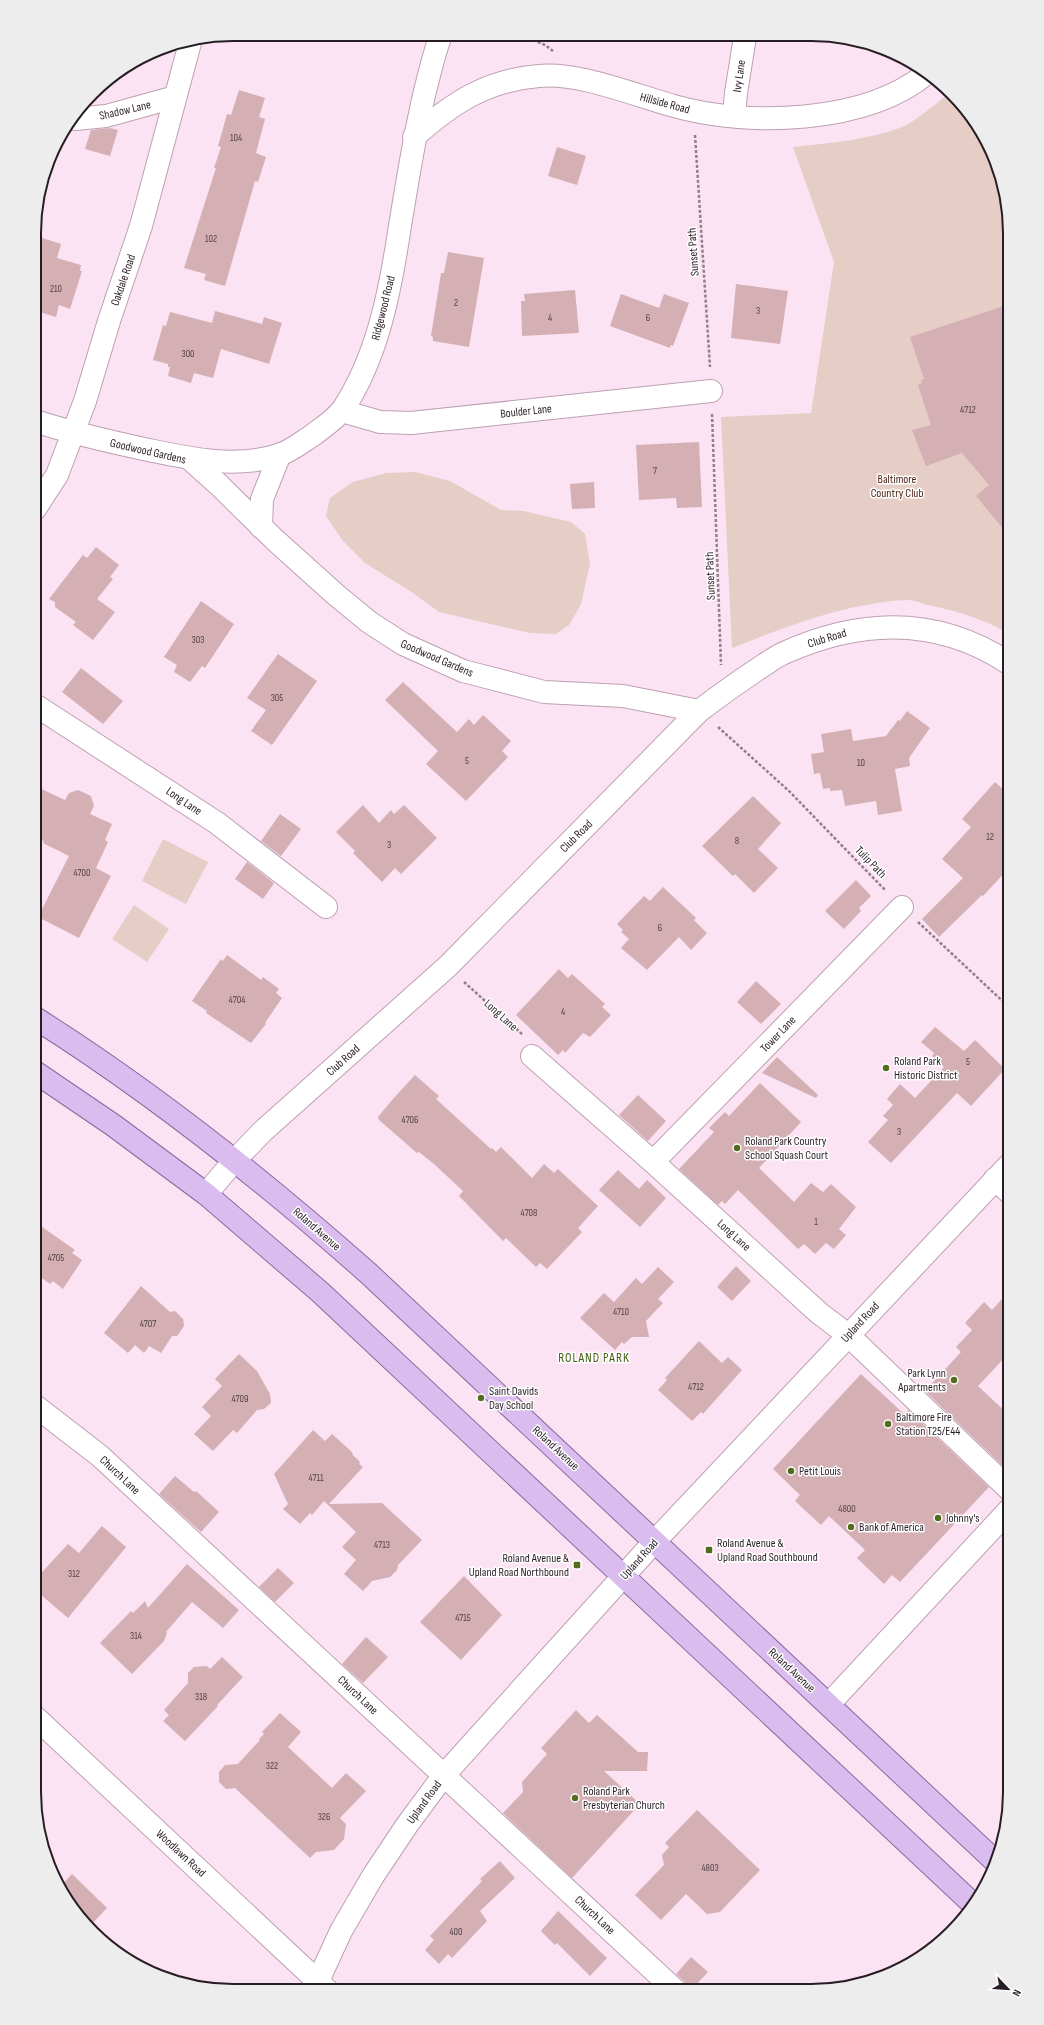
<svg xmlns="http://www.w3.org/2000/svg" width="1044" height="2025" viewBox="0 0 1044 2025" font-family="'Sofia Sans Condensed',sans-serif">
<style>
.green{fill:#e6cec6}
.building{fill:#d4afb4}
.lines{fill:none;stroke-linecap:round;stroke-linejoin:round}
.minor-casing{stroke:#bda0b3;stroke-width:24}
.major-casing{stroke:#8c68a0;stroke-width:24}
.path{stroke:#907e89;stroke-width:2.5;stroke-dasharray:3 2;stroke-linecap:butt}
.minor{stroke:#fff;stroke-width:22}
.major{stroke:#dabdee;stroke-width:22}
.poi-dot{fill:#546c1d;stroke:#fff;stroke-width:1.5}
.labels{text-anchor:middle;stroke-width:3;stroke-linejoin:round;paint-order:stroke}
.number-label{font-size:10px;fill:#544249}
.street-label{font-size:12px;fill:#291d25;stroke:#fff}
.park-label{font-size:12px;fill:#4e2214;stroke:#fff}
.poi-label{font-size:12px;fill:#291d25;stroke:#fff;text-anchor:start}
.neighbourhood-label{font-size:13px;letter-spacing:1px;fill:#445a0f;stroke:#fff}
.rim{fill:none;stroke:#291d25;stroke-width:2}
</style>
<rect width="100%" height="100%" fill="#fce3f3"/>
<g class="green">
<path d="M949 92 976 122 999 170 1010 233V634C981 618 960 612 928 605 921 603 914 600 907 600 847 603 787 626 732 648L721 417 811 413 834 262 793 147C830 143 868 140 902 127 914 122 941 101 949 92Z"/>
<polygon points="415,472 450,481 501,510 524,511 571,522 585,534 590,564 581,604 570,624 556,634 530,633 439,612 413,593 365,563 343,541 326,516 330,498 353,482 386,473"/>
<polygon points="163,839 208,862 186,904 142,881"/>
<polygon points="134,905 169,929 147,962 112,939"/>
</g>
<g class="building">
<polygon points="239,90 265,98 259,117 265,119 256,153 266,157 258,182 255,181 225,286 204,280 206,274 184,268 216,168 214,168 221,147 218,146 227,114 231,115"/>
<polygon points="110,128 118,130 110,156 85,149 91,130"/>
<polygon points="557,147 586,156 577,185 548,176"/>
<polygon points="36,236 61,244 57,258 81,265 80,271 82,271 70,309 59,305 56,317 36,311"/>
<polygon points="448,252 484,258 469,347 433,341 433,337 431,336 441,273 444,273"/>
<polygon points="736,284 788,291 780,344 731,338"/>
<polygon points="575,290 579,333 522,336 521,301 525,301 524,294"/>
<polygon points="621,294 659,308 664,294 689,303 673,346 671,345 670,348 610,326"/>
<polygon points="1010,304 1010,537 976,496 989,485 962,453 926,466 912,430 931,425 918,385 922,383 921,380 924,379 910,337"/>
<polygon points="215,311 262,324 264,317 282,323 269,364 221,349 213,378 194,373 191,383 168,376 170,367 168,367 168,364 153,360 163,325 166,326 170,312 212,323"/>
<polygon points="699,442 702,507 677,508 676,498 639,500 636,445"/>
<polygon points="594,482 595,508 572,509 570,484"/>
<polygon points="96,547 119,565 110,577 113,579 97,599 115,612 93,640 73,625 76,622 55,607 55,602 49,599 83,555 87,558"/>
<polygon points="201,601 234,624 205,668 202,666 190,682 174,672 177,665 164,657"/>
<polygon points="278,654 317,681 272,745 251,731 266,710 247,698"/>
<polygon points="81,668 123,701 103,724 62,692"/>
<polygon points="403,682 457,732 469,719 474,725 483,715 511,741 502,751 508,757 466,801 426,764 438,751 385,700"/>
<polygon points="907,711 930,728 909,758 910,766 895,769 902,811 878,815 876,801 845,806 842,790 830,791 830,788 823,789 820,773 814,774 811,754 824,752 821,734 851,729 853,741 886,736 898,720 900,721"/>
<polygon points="995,782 1010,796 1010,867 983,896 982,895 939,937 922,919 963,878 942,859 971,827 962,819"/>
<polygon points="35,786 65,800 69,793 78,790 91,796 94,806 90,814 112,824 105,840 108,842 96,868 111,876 79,938 38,917 69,856 43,843 44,841 35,837"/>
<polygon points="753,796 781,823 758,849 778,868 754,893 735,874 733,876 702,846"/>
<polygon points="363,805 379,823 391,810 394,814 404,805 437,838 401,874 395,868 382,882 353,853 355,851 336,832"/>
<polygon points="280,814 301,829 281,856 261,841"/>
<polygon points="247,862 274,883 263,899 235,879"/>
<polygon points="856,880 871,896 859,908 861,911 844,929 825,911"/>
<polygon points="663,887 696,918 694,920 707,933 691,950 679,937 647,970 621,948 629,939 621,932 623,930 617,924 644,896 650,901"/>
<polygon points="227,955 261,980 263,977 279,989 276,993 282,998 265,1023 266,1024 251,1043 206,1013 207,1011 192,1001 221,959 223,961"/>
<polygon points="559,969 568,978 572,974 605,1004 602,1007 611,1015 590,1037 583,1033 565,1053 563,1050 558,1055 516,1015"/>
<polygon points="756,981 781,1004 761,1024 737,1002"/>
<polygon points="935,1027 964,1051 975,1040 1005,1069 971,1106 957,1093 891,1163 868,1142 888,1120 883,1116 893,1105 887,1099 900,1084 915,1098 944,1067 932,1056 934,1053 921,1042"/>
<polygon points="777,1057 818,1095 816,1098 762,1073"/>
<polygon points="415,1075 439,1096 436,1099 491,1149 492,1148 496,1152 501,1147 532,1178 544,1164 554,1173 558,1169 598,1206 578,1228 582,1232 547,1269 540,1263 536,1267 506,1238 503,1241 459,1196 463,1191 434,1164 419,1152 417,1153 379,1120 378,1117 392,1100"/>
<polygon points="760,1083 801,1122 759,1168 794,1202 811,1183 823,1192 831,1184 856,1207 839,1229 846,1235 834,1249 826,1243 815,1254 804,1244 798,1249 738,1190 725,1204 722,1201 718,1205 679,1169 714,1132 709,1128 725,1112 729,1116"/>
<polygon points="638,1095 666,1121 648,1141 619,1115"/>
<polygon points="618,1170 639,1189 647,1180 666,1198 640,1227 599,1190"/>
<polygon points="35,1222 75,1250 72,1253 82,1260 63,1289 53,1281 50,1284 35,1273"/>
<polygon points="736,1266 751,1281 732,1301 717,1287"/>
<polygon points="658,1267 674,1282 658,1299 663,1303 646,1321 649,1337 632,1337 624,1344 622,1342 615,1350 580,1318 604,1293 614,1302 636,1278 642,1284"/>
<polygon points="141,1286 170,1312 175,1311 183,1319 184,1326 177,1336 172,1336 161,1353 149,1346 144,1353 135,1345 128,1353 104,1333"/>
<polygon points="1010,1290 1010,1352 978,1386 1010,1416 1010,1465 1006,1469 925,1391 961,1352 956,1347 972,1330 965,1323 984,1302 992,1310"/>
<polygon points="699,1341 722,1363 728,1357 742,1370 703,1414 701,1412 692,1421 658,1390 667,1380 665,1378"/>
<polygon points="239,1354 257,1371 270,1394 271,1403 264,1409 257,1410 237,1433 233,1430 213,1451 194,1434 211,1416 202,1407 222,1386 215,1379"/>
<polygon points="861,1374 904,1414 908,1410 989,1487 900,1582 892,1575 884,1584 857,1558 865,1550 829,1516 821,1525 795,1501 800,1495 773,1469"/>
<polygon points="313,1430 325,1441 332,1434 353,1453 352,1454 360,1462 359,1464 363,1467 329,1504 382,1503 422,1540 398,1565 397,1570 390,1577 372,1581 363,1591 344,1574 356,1560 342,1547 356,1532 324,1501 312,1515 310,1513 300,1524 283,1509 288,1504 274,1474"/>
<polygon points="175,1476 194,1492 196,1491 219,1512 201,1532 159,1494"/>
<polygon points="102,1526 126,1547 68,1618 34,1589 34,1581 68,1544 79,1553"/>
<polygon points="187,1564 239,1610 223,1628 192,1602 166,1632 167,1633 164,1641 132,1674 100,1643 131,1611 133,1613 145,1601 148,1608"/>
<polygon points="278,1568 294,1583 275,1602 259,1587"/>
<polygon points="464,1576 502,1615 461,1660 420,1622"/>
<polygon points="366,1637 388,1657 363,1683 342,1664"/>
<polygon points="222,1657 243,1677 217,1705 218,1706 185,1741 163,1721 169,1715 164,1710 188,1683 188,1673 194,1667 207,1666 210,1669"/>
<polygon points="576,1710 589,1723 597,1715 638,1752 648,1752 647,1771 604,1771 640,1804 572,1878 503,1813 523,1792 522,1782 547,1754 541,1748"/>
<polygon points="280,1713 301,1732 288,1747 332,1788 346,1773 366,1791 340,1818 346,1824 344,1839 334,1850 316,1852 310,1858 235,1788 226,1789 219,1782 219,1772 225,1765 238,1764 260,1740 259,1739 264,1734 262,1732"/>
<polygon points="697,1810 760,1870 720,1912 707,1914 686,1894 661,1920 635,1895 664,1865 662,1855 669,1847 665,1843"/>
<polygon points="500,1861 515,1878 480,1911 487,1921 452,1958 448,1954 439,1964 425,1950 434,1940 430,1936 482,1881 480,1879"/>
<polygon points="72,1874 107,1908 89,1927 67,1902 60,1887"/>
<polygon points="558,1911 607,1958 590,1976 557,1943 555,1945 541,1931"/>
<polygon points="691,1957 708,1972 690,1991 688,1991 685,1982 676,1974"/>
</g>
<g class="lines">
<defs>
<g id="minor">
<polyline points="734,116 736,93 745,37"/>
<polyline points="75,119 106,116 175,97"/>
<path d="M414 137C452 103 487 80 539 76 579 72 634 95 674 106 747 127 866 124 927 73"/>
<polyline points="342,411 380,422 411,423 711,391"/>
<path d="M35 421C71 433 107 441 144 449 188 458 234 469 279 455 291 451 302 442 313 435 322 428 336 419 343 409 377 358 390 292 399 232 407 184 414 137 425 91 430 72 434 53 441 35"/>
<polyline points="190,459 219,485 275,540 335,594 369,622 403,644 463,671 544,692 623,696 699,711"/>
<polyline points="35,509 57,475 85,401 109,321 141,226 190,43"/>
<polyline points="261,527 262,499 280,454"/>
<polyline points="35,705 217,823 326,907"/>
<polyline points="532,1056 653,1162 819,1313 848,1335 1010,1490"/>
<polyline points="653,1162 902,907"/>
<polyline points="995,1179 1010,1193"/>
<path d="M206 1194 235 1160 263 1131 448 966 699 711C720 695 741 680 764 665 770 661 777 656 784 653 862 618 938 616 1010 664"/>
<polyline points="34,1405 100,1456 676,1991"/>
<polyline points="829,1704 1010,1509"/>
<polyline points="34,1716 327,1990"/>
<polyline points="316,1990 318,1981 341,1931 373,1876 407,1825 444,1775 655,1541 1010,1164"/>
</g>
<g id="major">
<path d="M35 1018C154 1093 263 1180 368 1273L996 1862"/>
<polyline points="35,1072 113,1125 206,1194 320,1292 974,1905"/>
</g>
</defs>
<use href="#minor" class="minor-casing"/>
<use href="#major" class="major-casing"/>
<g class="path">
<polyline points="510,36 511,36"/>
<polyline points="524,36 545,45 553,51"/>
<polyline points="695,135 710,367"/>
<polyline points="712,414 721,665"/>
<polyline points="718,727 789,791 886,891"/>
<polyline points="918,922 1010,1008"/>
<polyline points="464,982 523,1035"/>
</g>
<use href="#minor" class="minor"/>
<use href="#major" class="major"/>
</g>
<g class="poi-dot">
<circle cx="886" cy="1068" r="4"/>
<circle cx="737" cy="1148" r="4"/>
<circle cx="954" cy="1380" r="4"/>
<circle cx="481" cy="1398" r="4"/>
<circle cx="888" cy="1424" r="4"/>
<circle cx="791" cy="1471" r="4"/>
<circle cx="938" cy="1518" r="4"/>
<circle cx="851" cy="1527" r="4"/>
<rect x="705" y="1546" width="8" height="8" rx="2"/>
<rect x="573" y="1561" width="8" height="8" rx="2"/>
<circle cx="575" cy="1798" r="4"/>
</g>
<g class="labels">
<g class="number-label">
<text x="236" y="141">104</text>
<text x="211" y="242">102</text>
<text x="56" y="292">210</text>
<text x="456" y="306">2</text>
<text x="758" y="314">3</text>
<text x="550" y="321">4</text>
<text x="648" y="321">6</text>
<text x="188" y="357">300</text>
<text x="968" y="413">4712</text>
<text x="655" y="474">7</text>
<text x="198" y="643">303</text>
<text x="277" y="701">305</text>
<text x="467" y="764">5</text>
<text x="861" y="766">10</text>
<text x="990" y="840">12</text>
<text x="737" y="844">8</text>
<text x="389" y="848">3</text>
<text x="82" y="876">4700</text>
<text x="660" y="931">6</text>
<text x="237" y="1003">4704</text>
<text x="563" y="1015">4</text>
<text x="968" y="1065">5</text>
<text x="410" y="1123">4706</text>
<text x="899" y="1135">3</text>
<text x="529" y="1216">4708</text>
<text x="816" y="1225">1</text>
<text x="56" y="1261">4705</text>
<text x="621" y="1315">4710</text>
<text x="148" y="1327">4707</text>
<text x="696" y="1390">4712</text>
<text x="240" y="1402">4709</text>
<text x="316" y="1481">4711</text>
<text x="847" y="1512">4800</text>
<text x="382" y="1548">4713</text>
<text x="74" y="1577">312</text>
<text x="463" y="1621">4715</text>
<text x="136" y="1639">314</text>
<text x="201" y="1700">318</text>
<text x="272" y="1769">322</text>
<text x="324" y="1820">326</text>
<text x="710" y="1871">4803</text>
<text x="456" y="1935">400</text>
</g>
<g class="street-label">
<text transform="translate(739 76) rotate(-82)" y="4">Ivy Lane</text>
<text transform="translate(665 103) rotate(15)" y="4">Hillside Road</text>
<text transform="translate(125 110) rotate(-13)" y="4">Shadow Lane</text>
<text transform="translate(693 252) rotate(-94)" y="4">Sunset Path</text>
<text transform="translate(123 280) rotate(-71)" y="4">Oakdale Road</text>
<text transform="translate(383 308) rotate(-76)" y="4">Ridgewood Road</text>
<text transform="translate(526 411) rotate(-6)" y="4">Boulder Lane</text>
<text transform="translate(148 451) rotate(13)" y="4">Goodwood Gardens</text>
<text transform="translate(710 576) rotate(-92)" y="4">Sunset Path</text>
<text transform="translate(827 638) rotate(-17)" y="4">Club Road</text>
<text transform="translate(437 658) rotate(23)" y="4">Goodwood Gardens</text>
<text transform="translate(184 801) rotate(34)" y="4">Long Lane</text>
<text transform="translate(576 836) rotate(-45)" y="4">Club Road</text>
<text transform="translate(871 862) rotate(46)" y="4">Tulip Path</text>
<text transform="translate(501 1015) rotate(42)" y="4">Long Lane</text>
<text transform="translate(778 1034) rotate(-46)" y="4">Tower Lane</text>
<text transform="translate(343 1060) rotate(-42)" y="4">Club Road</text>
<text transform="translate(317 1229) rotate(41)" y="4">Roland Avenue</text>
<text transform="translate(734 1235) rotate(42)" y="4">Long Lane</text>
<text transform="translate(860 1322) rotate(-47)" y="4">Upland Road</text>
<text transform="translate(556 1448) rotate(43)" y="4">Roland Avenue</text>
<text transform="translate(120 1475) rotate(43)" y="4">Church Lane</text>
<text transform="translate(639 1559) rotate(-48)" y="4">Upland Road</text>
<text transform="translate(792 1670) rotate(43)" y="4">Roland Avenue</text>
<text transform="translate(358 1695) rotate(43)" y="4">Church Lane</text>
<text transform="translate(424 1802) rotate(-54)" y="4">Upland Road</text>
<text transform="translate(181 1853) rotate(43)" y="4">Woodlawn Road</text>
<text transform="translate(595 1915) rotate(43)" y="4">Church Lane</text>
</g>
<g class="park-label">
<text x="897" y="483">Baltimore<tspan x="897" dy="14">Country Club</tspan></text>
</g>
<g class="poi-label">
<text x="894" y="1065">Roland Park<tspan x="894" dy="14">Historic District</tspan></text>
<text x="745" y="1145">Roland Park Country<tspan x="745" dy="14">School Squash Court</tspan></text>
<text x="946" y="1377" text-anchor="end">Park Lynn<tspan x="946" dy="14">Apartments</tspan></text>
<text x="489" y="1395">Saint Davids<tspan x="489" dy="14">Day School</tspan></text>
<text x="896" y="1421">Baltimore Fire<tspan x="896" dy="14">Station T25/E44</tspan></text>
<text x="799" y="1475">Petit Louis</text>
<text x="946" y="1522">Johnny's</text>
<text x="859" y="1531">Bank of America</text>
<text x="717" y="1547">Roland Avenue &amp;<tspan x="717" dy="14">Upland Road Southbound</tspan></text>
<text x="569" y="1562" text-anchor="end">Roland Avenue &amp;<tspan x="569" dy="14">Upland Road Northbound</tspan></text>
<text x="583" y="1795">Roland Park<tspan x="583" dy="14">Presbyterian Church</tspan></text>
</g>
<g class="neighbourhood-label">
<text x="594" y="1362">ROLAND PARK</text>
</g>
</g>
<path d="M0 0H1044V2025H0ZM233 41H811A192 192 0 0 1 1003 233V1792A192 192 0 0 1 811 1984H233A192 192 0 0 1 41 1792V233A192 192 0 0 1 233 41Z" fill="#eeedee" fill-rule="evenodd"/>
<path class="rim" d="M233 41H811A192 192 0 0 1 1003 233V1792A192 192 0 0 1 811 1984H233A192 192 0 0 1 41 1792V233A192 192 0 0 1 233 41Z"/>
<g transform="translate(1008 1989) rotate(115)" stroke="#ffffff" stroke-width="3" paint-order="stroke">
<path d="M0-3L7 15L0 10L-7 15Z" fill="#291d25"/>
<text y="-6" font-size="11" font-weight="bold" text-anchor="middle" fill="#291d25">N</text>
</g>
</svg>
